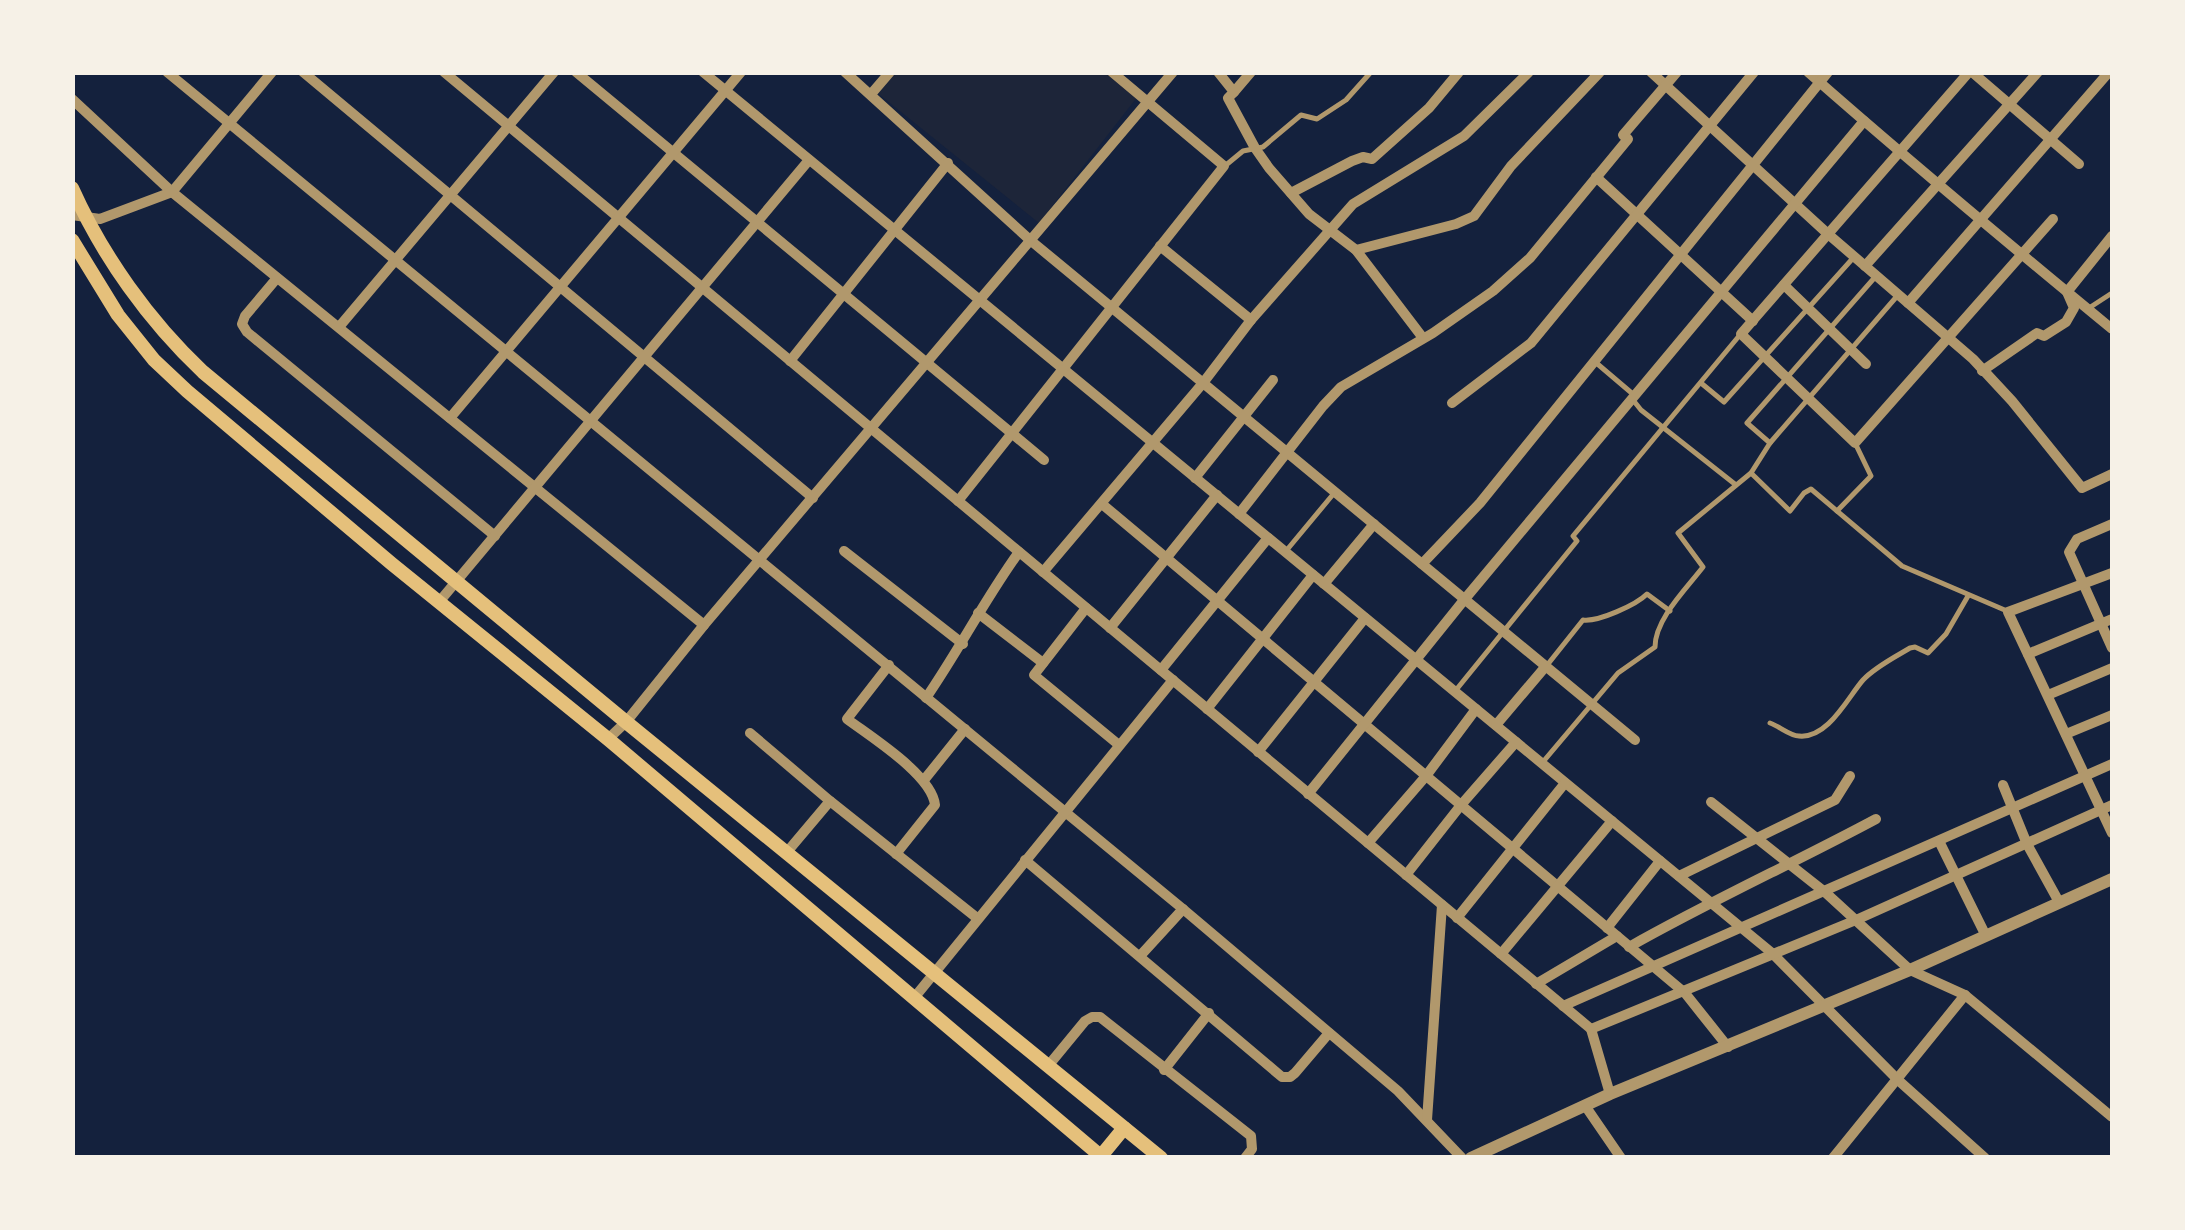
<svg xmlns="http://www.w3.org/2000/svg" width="2185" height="1230" viewBox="0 0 2185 1230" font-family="Roboto,sans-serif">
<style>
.green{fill:#1d2539}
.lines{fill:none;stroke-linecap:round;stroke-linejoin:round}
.service{stroke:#b1986c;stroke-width:5}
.minor{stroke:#b1986c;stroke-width:10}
.tertiary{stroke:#b1986c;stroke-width:12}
.secondary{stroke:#e5c07b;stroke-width:14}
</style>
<rect width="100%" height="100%" fill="#14213d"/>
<polygon class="green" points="1109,72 1138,96 1039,223 875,91 890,73"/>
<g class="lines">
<g class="service">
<polyline points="1226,165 1243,151 1263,147 1301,115 1317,119 1346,100 1371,72"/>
<polyline points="1876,276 1747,423 1770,443 1751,473 1790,511 1804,493 1811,489 1902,566 2007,611"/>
<polyline points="2089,308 2112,293"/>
<polyline points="1594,361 1634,395"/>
<polyline points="1701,383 1724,402 1854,257"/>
<polyline points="1633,400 1641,410 1736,485"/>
<polyline points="1770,443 1898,295"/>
<polyline points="1837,511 1871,476 1856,445"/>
<polyline points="1286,551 1335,492"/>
<path d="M1548 664 1583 620C1598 622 1636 605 1647 594L1670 611"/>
<polyline points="1456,690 1577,541 1573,536 1739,336"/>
<path d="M1770 723C1779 726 1790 736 1799 736 1828 739 1848 697 1863 680 1875 667 1895 657 1910 648L1915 647 1928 653 1946 634 1968 596"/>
<path d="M1542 763 1618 673 1655 647C1655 619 1687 588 1703 567L1678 533 1751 473"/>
</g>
<g class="minor">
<polyline points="167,72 1183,909 1398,1091 1462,1158"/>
<polyline points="303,72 813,498"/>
<polyline points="444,72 1591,1029 1610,1094"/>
<polyline points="576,72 1044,460"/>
<polyline points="703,72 1772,953 1898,1080 1985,1158"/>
<polyline points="845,72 1030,240 1635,740"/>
<polyline points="1218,72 1234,92 1228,98 1255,148 1269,168 1309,214 1356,250 1423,338"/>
<polyline points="1651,72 1828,234 1973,359 2012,401 2082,488 2112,474"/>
<path d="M1808 72C1908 160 2010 245 2112 329"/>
<polyline points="1969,72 1741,334 1855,443 2053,219"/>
<polyline points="1972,72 2079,164"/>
<polyline points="1234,92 1251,72"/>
<polyline points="872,93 890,72"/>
<polyline points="72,99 172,192 704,625"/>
<polyline points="1596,177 1753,321"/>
<polyline points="1291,193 1352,161 1363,157 1372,159 1429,108 1459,72"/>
<polyline points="72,215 100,219 172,192 272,72"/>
<polyline points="1160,246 1251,320"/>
<polyline points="1356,250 1456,224 1474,216 1511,166 1600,72"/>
<polyline points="1865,266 2038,72"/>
<polyline points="277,278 245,316 242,324 247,332 495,536"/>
<polyline points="1784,285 1866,364"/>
<polyline points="1908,303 2109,72"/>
<polyline points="339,327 554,72"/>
<polyline points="790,361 948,163"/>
<polyline points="1982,371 2037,333 2044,336 2066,322 2074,308 2067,292 2112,236"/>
<polyline points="1452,403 1531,343 1754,72"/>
<polyline points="450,418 741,72"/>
<polyline points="1195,478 1273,380"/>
<polyline points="958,501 1224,166 1112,72"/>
<polyline points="1102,504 1685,993 1728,1047"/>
<polyline points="1239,514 1323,406 1341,387 1433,333 1493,291 1530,258 1628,139 1623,135 1677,72"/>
<polyline points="2112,524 2077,539 2069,552 2112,648"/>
<polyline points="844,551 963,644"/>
<polyline points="1422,564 1480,503 1828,72"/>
<polyline points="1043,572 1203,383 1251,320 1353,204 1464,136 1529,72"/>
<polyline points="2112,573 2008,612 2112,833"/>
<polyline points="1324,584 1374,524"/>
<polyline points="439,602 809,160"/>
<polyline points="1086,608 1034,675 1119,745"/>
<polyline points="978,613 1043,663"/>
<polyline points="1110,628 1217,495"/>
<polyline points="2028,654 2112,619"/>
<path d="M889 665 847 719C871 737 932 775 935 805L896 854"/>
<polyline points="1161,670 1268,538"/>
<polyline points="2048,695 2112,668"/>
<path d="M926 698C959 650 985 599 1019 552"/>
<polyline points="1207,709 1313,575"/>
<polyline points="1496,725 1546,666"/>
<polyline points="750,733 830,801 977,918"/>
<polyline points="2066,734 2112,715"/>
<polyline points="608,739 626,722 704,625 1173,72"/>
<polyline points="1258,752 1365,618"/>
<polyline points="924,780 965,729"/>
<polyline points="2003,785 2027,844 2059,902"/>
<polyline points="1308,794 1464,600 1864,121"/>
<polyline points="1711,802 1826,893 1910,970 1965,995 2112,1117"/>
<polyline points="1939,841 1985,934"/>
<polyline points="1368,843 1426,776 1476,709"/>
<polyline points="787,852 830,801"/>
<polyline points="1025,860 1282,1077 1290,1077 1295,1073 1329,1033"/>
<polyline points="1406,875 1461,805 1516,742"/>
<polyline points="1679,876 1835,800 1850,776"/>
<polyline points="1457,918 1565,783"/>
<polyline points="1607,928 1660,861"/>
<path d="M1629 947C1710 901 1794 863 1876 819"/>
<polyline points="1501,954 1612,821"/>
<polyline points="1140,956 1183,909"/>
<polyline points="1536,984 1617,936"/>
<polyline points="914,998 1173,680"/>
<polyline points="1563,1006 2112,764"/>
<polyline points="1591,1029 1856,920 2112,805"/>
<polyline points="1048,1066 1085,1021 1092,1017 1100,1017 1251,1136 1252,1149 1245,1158"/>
<polyline points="1164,1070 1209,1013"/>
<polyline points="1586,1107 1621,1158"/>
<polyline points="1427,1120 1442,905"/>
<polyline points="1833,1158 1965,995"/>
</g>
<polyline class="tertiary" points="1471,1158 1610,1094 1910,970 2112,879"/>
<g class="secondary">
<path d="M72 188C103 257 149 321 203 372L626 722 1161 1158"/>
<polyline points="72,240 118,315 154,360 187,391 392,564 608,739 1103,1158"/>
<polyline points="1101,1156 1124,1128"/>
</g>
</g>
<rect width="2185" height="1230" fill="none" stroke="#f6f1e7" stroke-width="150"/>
</svg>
